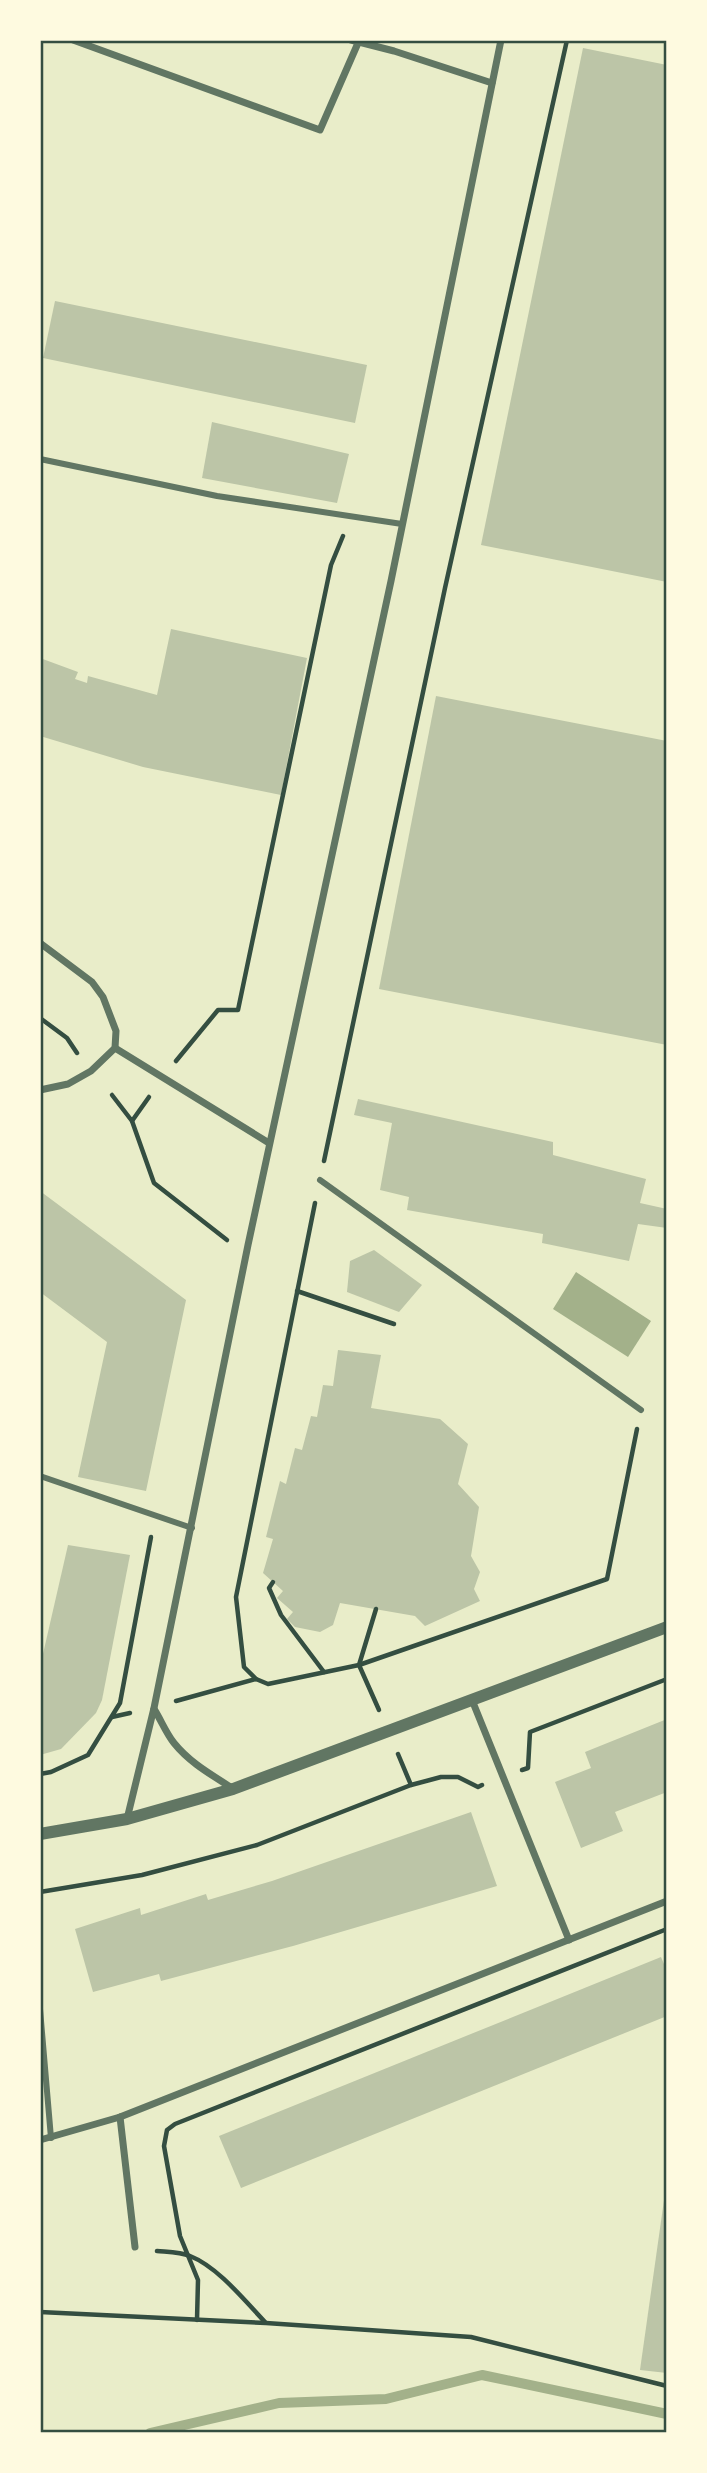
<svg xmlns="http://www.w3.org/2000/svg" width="707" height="2473" viewBox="0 0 707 2473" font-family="'Varela Round',sans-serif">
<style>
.water{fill:#a3b18a}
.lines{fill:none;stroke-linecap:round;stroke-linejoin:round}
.stream{stroke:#a3b18a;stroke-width:10}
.building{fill:#bcc5a7}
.path{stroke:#344e41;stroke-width:4.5}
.pedestrian{stroke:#617663;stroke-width:6}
.minor{stroke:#617663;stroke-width:7}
.tertiary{stroke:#617663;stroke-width:12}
.neatline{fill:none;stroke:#344e41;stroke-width:2.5}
</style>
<rect width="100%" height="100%" fill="#e9edc9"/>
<polygon class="water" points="576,1272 651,1321 628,1357 553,1309"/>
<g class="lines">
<polyline class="stream" points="150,2433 279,2403 386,2399 482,2375 667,2414"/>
</g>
<g class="building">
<polygon points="583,48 667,65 667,582 481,545"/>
<polygon points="55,301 367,365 355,423 43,358"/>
<polygon points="212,422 349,454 337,503 202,478"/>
<polygon points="171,629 307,658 281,795 143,767 40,736 40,658 78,672 75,679 87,683 88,676 157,695"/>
<polygon points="436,696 667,741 667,1045 379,989"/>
<polygon points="358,1099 553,1142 553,1155 646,1179 640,1203 667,1209 667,1228 638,1224 629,1261 542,1243 543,1234 407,1210 409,1197 380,1190 392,1123 354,1115"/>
<polygon points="40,1191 186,1300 146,1491 78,1477 107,1342 40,1292"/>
<polygon points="374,1250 422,1285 399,1312 347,1292 350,1261"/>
<polygon points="338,1350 381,1355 371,1408 440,1419 468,1444 458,1484 479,1507 471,1556 480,1572 474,1589 480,1601 425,1626 415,1616 340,1603 333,1625 320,1632 295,1627 287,1619 293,1612 277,1598 283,1591 263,1573 273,1539 266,1537 280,1481 286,1484 295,1448 302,1450 311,1416 317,1417 323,1385 333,1386"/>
<polygon points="68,1545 130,1555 102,1700 96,1713 61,1749 40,1755 40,1667"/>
<polygon points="667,1719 667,1792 615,1812 623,1831 581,1848 555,1782 591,1768 585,1752"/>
<polygon points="471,1812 497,1886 293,1946 161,1981 159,1974 93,1992 75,1929 140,1908 141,1915 206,1894 208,1900 272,1881"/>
<polygon points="661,1957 667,1971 667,2016 241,2188 219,2136"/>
<polygon points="665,2193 667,2193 667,2373 640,2370"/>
</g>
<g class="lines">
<g class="path">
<polyline points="40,1018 67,1038 77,1053"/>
<polyline points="176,1061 218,1010 238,1010 331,565 343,536"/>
<polyline points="112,1095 132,1121 149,1097"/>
<polyline points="132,1121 154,1183 227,1240"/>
<polyline points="324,1161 445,588 567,40"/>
<polyline points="315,1203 236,1597 244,1667 256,1679 268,1684 359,1665 607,1579 637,1429"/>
<polyline points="297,1291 394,1324"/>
<polyline points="273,1582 269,1588 281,1615 324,1672"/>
<polyline points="376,1609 359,1665 379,1710"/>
<polyline points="176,1701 256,1679"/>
<polyline points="112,1717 130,1713"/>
<polyline points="398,1754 411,1785"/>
<polyline points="522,1770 528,1768 530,1732 667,1679"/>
<polyline points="40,1774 51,1772 88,1755 120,1703 151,1537"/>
<polyline points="40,1892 142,1875 257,1845 411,1785 441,1777 458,1777 478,1787 482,1785"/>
<path d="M157 2251C167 2252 180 2252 190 2256 218 2267 245 2301 265 2322"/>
<polyline points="40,2312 266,2323 471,2337 667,2386"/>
<polyline points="197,2320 198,2280 180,2236 164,2146 167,2130 175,2124 667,1929"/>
</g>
<g class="pedestrian">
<polyline points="40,459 217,496 402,524"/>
<polyline points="320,1180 641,1410"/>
<polyline points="40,1476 192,1528"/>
<polyline points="40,2009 51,2138"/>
</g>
<g class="minor">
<polyline points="73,40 320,130 358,43"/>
<polyline points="351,40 394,51 492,83"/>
<polyline points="40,943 92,982 103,997 116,1031 115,1048 91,1071 68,1084 40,1090"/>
<polyline points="115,1048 269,1143"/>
<polyline points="472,1700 569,1940"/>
<path d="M154 1709C161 1720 166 1733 174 1743 190 1763 212 1775 232 1788"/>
<polyline points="127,1819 154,1708 248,1245 391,581 501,40"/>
<polyline points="120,2117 135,2247"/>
<polyline points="40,2140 120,2117 667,1901"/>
</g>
<polyline class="tertiary" points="40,1834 127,1819 233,1789 667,1627"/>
</g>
<rect width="707" height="2473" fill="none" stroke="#fefae0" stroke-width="84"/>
<rect x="42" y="42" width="623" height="2389" class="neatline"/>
</svg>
